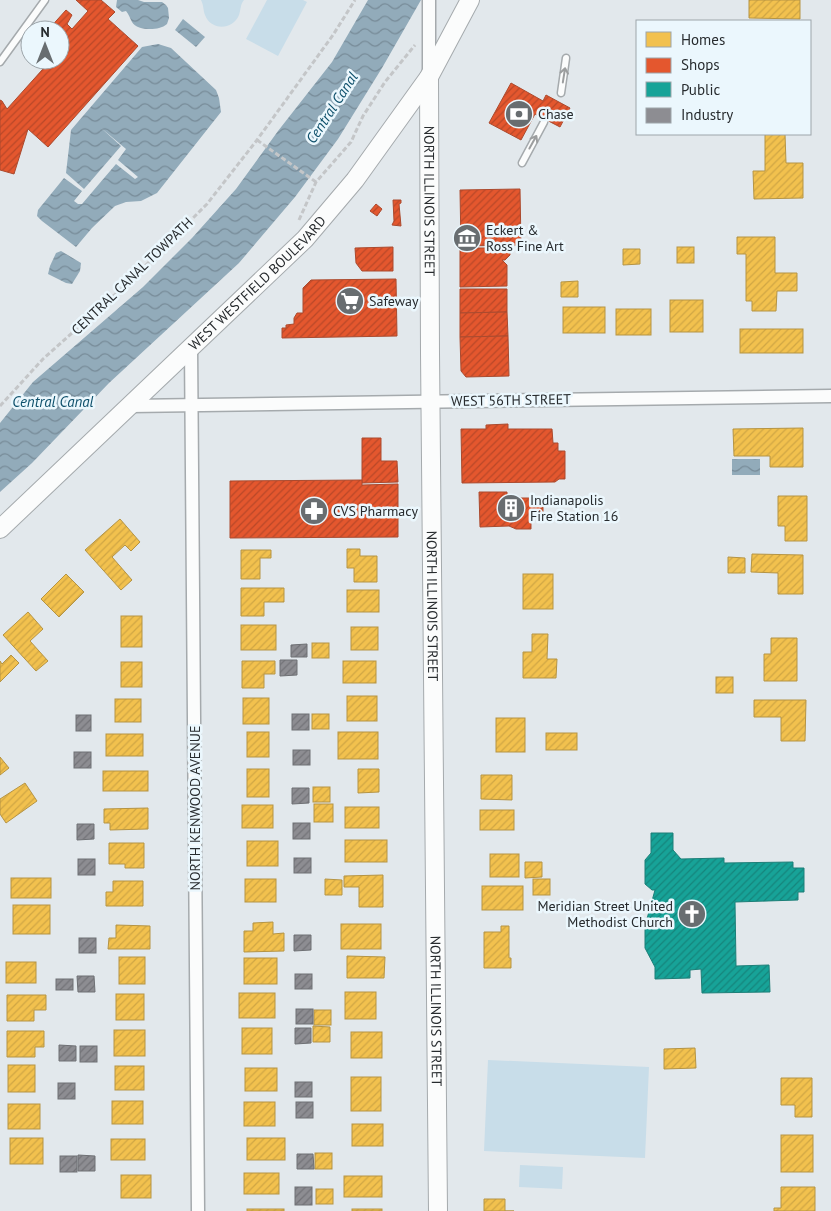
<svg xmlns="http://www.w3.org/2000/svg" width="831" height="1211" viewBox="0 0 831 1211" font-family="'PT Sans',sans-serif">
<style>
.green{fill:#c8dde9}
.water{fill:url(#water-waves)}
.homes{fill:url(#homes-hatch);stroke:#b59444}
.shops{fill:url(#shops-hatch);stroke:#ab4a2e}
.public{fill:url(#public-hatch);stroke:#1c7f78}
.industry{fill:url(#industry-hatch);stroke:#6e7074}
.lines{fill:none;stroke-linecap:round;stroke-linejoin:round}
.lane-casing{stroke:#a5aaad;stroke-width:9}
.street-casing{stroke:#a5aaad;stroke-width:15}
.secondary-casing{stroke:#a5aaad;stroke-width:20}
.path{stroke:#c4c6c8;stroke-width:3;stroke-dasharray:5 2.5;stroke-linecap:butt}
.lane{stroke:#fbfcfc;stroke-width:6}
.street{stroke:#fbfcfc;stroke-width:12}
.secondary{stroke:#fbfcfc;stroke-width:18}
.oneway{stroke:#9c9e9f}
.labels{text-anchor:middle;stroke-width:5;stroke-linejoin:round;paint-order:stroke}
.poi-label{font-size:14px;fill:#272b2e;stroke:#ebf7fd;text-anchor:start}
.street-label{font-size:14px;fill:#272b2e;stroke:#ebf7fd}
.water-label{font-size:15px;font-style:italic;fill:#0e506b;stroke:#ebf7fd}
</style>
<defs>
<pattern id="water-waves" width="16" height="10" patternUnits="userSpaceOnUse" patternTransform="scale(1.25)"><rect width="16" height="10" fill="#92abba"/><path d="M0 5q4-4 8 0t8 0" fill="none" stroke="#778b98"/></pattern>
<pattern id="homes-hatch" width="6" height="6" patternUnits="userSpaceOnUse" patternTransform="scale(1.25)"><rect width="6" height="6" fill="#f2c14e"/><path d="M-1 1l2-2M0 6l6-6M5 7l2-2" fill="none" stroke="#d0a644"/></pattern>
<pattern id="shops-hatch" width="6" height="6" patternUnits="userSpaceOnUse" patternTransform="scale(1.25)"><rect width="6" height="6" fill="#e4572e"/><path d="M-1 1l2-2M0 6l6-6M5 7l2-2" fill="none" stroke="#b94828"/></pattern>
<pattern id="public-hatch" width="6" height="6" patternUnits="userSpaceOnUse" patternTransform="scale(1.25)"><rect width="6" height="6" fill="#17a398"/><path d="M-1 1l2-2M0 6l6-6M5 7l2-2" fill="none" stroke="#15857c"/></pattern>
<pattern id="industry-hatch" width="6" height="6" patternUnits="userSpaceOnUse" patternTransform="scale(1.25)"><rect width="6" height="6" fill="#8d8d92"/><path d="M-1 1l2-2M0 6l6-6M5 7l2-2" fill="none" stroke="#737378"/></pattern>
</defs>
<rect width="100%" height="100%" fill="#e2e8ec"/>
<g class="green">
<path d="M201 0H244C240 5 241 9 239 15 233 30 211 31 205 15 203 10 204 6 201 0Z"/>
<polygon points="267,0 303,0 307,2 278,56 246,39"/>
<polygon points="488,1060 649,1067 645,1158 484,1151"/>
<polygon points="520,1165 563,1167 562,1189 519,1187"/>
</g>
<g class="water">
<path d="M117 0H138L144 2H162L166 5 168 8 169 18 167 24C165 26 162 27 159 28 152 30 136 30 132 22 130 18 129 15 126 11L122 12 116 7Z"/>
<polygon points="368,0 421,0 382,68 338,139 295,197 239,263 109,383 32,463 0,492 0,423 33,382 143,287 192,238 236,189 278,131 332,62"/>
<polygon points="183,19 205,37 196,47 175,30"/>
<polygon points="158,44 171,48 216,90 219,98 221,112 157,193 141,201 126,202 115,206 92,228 76,247 42,221 37,216 38,210 64,178 82,191 74,201 78,204 82,204 116,164 135,179 138,177 118,160 126,149 100,127 121,146 84,189 66,173 71,130 142,47"/>
<polygon points="61,251 81,263 80,271 72,284 66,283 48,274 50,266 56,253"/>
<rect x="732" y="459" width="28" height="16"/>
</g>
<g class="homes">
<polygon points="749,0 800,0 800,19 749,18"/>
<polygon points="765,134 785,134 786,163 803,163 803,198 754,199 753,171 765,171"/>
<polygon points="737,237 775,237 775,273 797,273 797,291 777,291 776,311 752,311 752,301 746,301 746,254 737,254"/>
<rect x="677" y="247" width="17" height="16"/>
<polygon points="623,249 640,249 640,264 623,265"/>
<polygon points="578,281 578,297 561,297 561,282"/>
<rect x="670" y="300" width="33" height="32"/>
<rect x="563" y="307" width="42" height="26"/>
<rect x="616" y="309" width="35" height="26"/>
<rect x="740" y="329" width="63" height="24"/>
<polygon points="803,428 803,467 770,467 770,456 734,456 733,429"/>
<polygon points="778,496 807,496 807,541 785,541 785,526 778,526"/>
<polygon points="120,519 140,542 131,551 125,545 112,557 132,580 121,590 85,550"/>
<polygon points="347,549 360,549 360,556 377,556 377,582 354,582 354,568 347,568"/>
<polygon points="241,550 271,550 271,558 260,558 260,579 241,579"/>
<polygon points="752,554 803,555 803,594 778,594 778,573 751,572"/>
<polygon points="728,557 745,558 745,573 728,573"/>
<polygon points="66,574 84,592 59,617 41,599"/>
<rect x="523" y="574" width="30" height="35"/>
<polygon points="241,588 284,588 284,602 264,602 264,616 241,616"/>
<rect x="347" y="590" width="32" height="22"/>
<polygon points="28,612 43,629 30,641 48,661 36,671 3,635"/>
<rect x="121" y="616" width="21" height="31"/>
<rect x="241" y="625" width="35" height="25"/>
<rect x="351" y="627" width="27" height="23"/>
<polygon points="532,634 548,634 547,659 557,659 556,678 523,678 523,652 532,652"/>
<polygon points="771,638 797,638 797,681 764,681 764,654 771,654"/>
<rect x="312" y="643" width="17" height="15"/>
<polygon points="11,655 19,663 0,682 0,661 2,664"/>
<polygon points="242,661 275,661 275,674 264,674 264,688 242,688"/>
<rect x="343" y="661" width="33" height="22"/>
<rect x="121" y="662" width="21" height="25"/>
<rect x="716" y="677" width="17" height="16"/>
<rect x="347" y="696" width="30" height="25"/>
<rect x="243" y="698" width="26" height="26"/>
<rect x="115" y="699" width="26" height="23"/>
<polygon points="754,700 806,700 805,741 781,741 781,717 754,717"/>
<rect x="312" y="714" width="17" height="15"/>
<rect x="496" y="718" width="29" height="34"/>
<rect x="247" y="732" width="22" height="25"/>
<rect x="338" y="732" width="40" height="27"/>
<rect x="546" y="733" width="31" height="17"/>
<rect x="106" y="734" width="37" height="22"/>
<polygon points="0,757 9,768 0,775"/>
<rect x="247" y="769" width="22" height="28"/>
<polygon points="358,769 379,769 379,792 358,793"/>
<rect x="103" y="771" width="45" height="20"/>
<polygon points="481,775 512,775 512,800 481,799"/>
<polygon points="25,783 37,801 6,823 0,814 0,799"/>
<rect x="313" y="787" width="17" height="15"/>
<rect x="314" y="804" width="19" height="18"/>
<rect x="242" y="805" width="31" height="23"/>
<rect x="345" y="807" width="34" height="21"/>
<polygon points="148,808 148,829 110,830 110,823 104,823 104,809"/>
<rect x="480" y="810" width="34" height="20"/>
<rect x="345" y="840" width="42" height="22"/>
<rect x="247" y="841" width="31" height="25"/>
<polygon points="109,843 144,843 144,868 125,868 125,864 109,864"/>
<rect x="490" y="854" width="29" height="23"/>
<polygon points="525,862 542,862 542,877 525,878"/>
<polygon points="383,875 383,907 359,907 359,887 344,887 344,876"/>
<rect x="11" y="878" width="40" height="20"/>
<rect x="245" y="879" width="31" height="23"/>
<polygon points="325,879 342,880 342,895 325,895"/>
<rect x="533" y="879" width="17" height="16"/>
<polygon points="113,881 143,881 143,906 106,906 106,892 113,892"/>
<rect x="482" y="886" width="41" height="24"/>
<rect x="13" y="905" width="37" height="29"/>
<polygon points="273,922 273,934 284,933 284,951 244,952 244,931 253,931 253,923"/>
<rect x="341" y="924" width="40" height="25"/>
<polygon points="116,925 150,926 150,949 108,949 109,938 116,938"/>
<polygon points="501,926 509,926 509,958 511,958 511,968 484,968 484,932 501,932"/>
<polygon points="347,956 385,957 384,978 347,978"/>
<rect x="119" y="957" width="26" height="27"/>
<rect x="244" y="958" width="33" height="26"/>
<rect x="6" y="962" width="30" height="21"/>
<rect x="345" y="992" width="31" height="27"/>
<rect x="239" y="993" width="36" height="25"/>
<rect x="116" y="994" width="28" height="26"/>
<polygon points="7,995 46,995 46,1010 34,1010 34,1021 7,1021"/>
<rect x="314" y="1010" width="17" height="15"/>
<polygon points="313,1026 330,1027 330,1042 313,1042"/>
<rect x="242" y="1028" width="30" height="26"/>
<rect x="114" y="1030" width="31" height="26"/>
<polygon points="7,1031 44,1031 44,1047 35,1047 35,1057 7,1057"/>
<rect x="351" y="1032" width="31" height="26"/>
<polygon points="695,1048 696,1068 664,1069 664,1049"/>
<rect x="8" y="1065" width="27" height="27"/>
<rect x="115" y="1066" width="29" height="24"/>
<rect x="245" y="1068" width="32" height="23"/>
<rect x="351" y="1077" width="30" height="34"/>
<polygon points="781,1078 812,1078 812,1117 795,1117 795,1105 781,1105"/>
<rect x="112" y="1101" width="31" height="23"/>
<rect x="244" y="1102" width="31" height="24"/>
<rect x="8" y="1104" width="32" height="25"/>
<rect x="352" y="1124" width="31" height="22"/>
<rect x="781" y="1135" width="32" height="37"/>
<rect x="10" y="1138" width="33" height="26"/>
<rect x="247" y="1138" width="38" height="22"/>
<rect x="111" y="1139" width="34" height="21"/>
<rect x="315" y="1153" width="17" height="16"/>
<rect x="244" y="1173" width="35" height="21"/>
<rect x="121" y="1175" width="30" height="23"/>
<rect x="344" y="1176" width="38" height="21"/>
<polygon points="781,1187 815,1187 815,1211 774,1211 774,1208 781,1208"/>
<rect x="316" y="1189" width="17" height="15"/>
<polygon points="484,1199 505,1199 505,1211 514,1211 484,1211"/>
<rect x="247" y="1209" width="37" height="2"/>
<rect x="352" y="1209" width="30" height="2"/>
</g>
<g class="shops">
<polygon points="76,0 101,0 115,12 108,19 138,46 48,147 28,129 14,174 0,170 0,100 2,101 7,109 51,60 60,60 60,30 48,30 66,10 72,15 67,24 72,29 88,11"/>
<polygon points="511,83 543,101 546,95 570,108 560,127 535,114 521,140 489,123"/>
<polygon points="520,189 521,245 461,246 460,190"/>
<polygon points="393,200 401,200 401,203 399,204 401,226 392,225 394,221"/>
<polygon points="376,204 382,209 377,216 370,211"/>
<polygon points="393,247 393,271 362,271 356,263 355,248"/>
<polygon points="460,248 510,248 510,255 505,260 502,260 507,265 507,286 460,287"/>
<polygon points="396,279 397,336 282,338 282,328 286,328 286,325 294,324 294,318 297,313 303,313 303,288 311,280"/>
<polygon points="460,289 507,289 507,312 460,313"/>
<polygon points="507,312 508,336 460,337 460,313"/>
<polygon points="508,336 509,376 466,377 461,371 460,337"/>
<polygon points="508,424 508,429 552,429 553,443 558,443 558,451 565,451 565,479 559,479 555,482 462,483 461,429 486,429 486,425"/>
<polygon points="362,438 381,438 381,461 397,461 398,482 362,483"/>
<polygon points="362,480 362,485 398,484 398,537 230,538 230,481"/>
<polygon points="479,492 507,492 507,498 543,498 543,518 531,518 531,529 516,529 509,526 480,527"/>
</g>
<polygon class="public" points="651,833 673,833 673,850 681,859 724,858 724,863 793,862 793,868 804,868 804,892 798,892 798,900 735,902 736,966 769,965 770,992 702,993 701,969 690,970 690,978 655,979 655,967 645,948 645,926 655,890 652,890 645,884 645,860 651,853"/>
<g class="industry">
<polygon points="307,644 307,657 291,657 291,645"/>
<polygon points="280,660 297,660 297,675 280,676"/>
<rect x="292" y="714" width="17" height="16"/>
<rect x="76" y="715" width="15" height="16"/>
<rect x="293" y="750" width="17" height="15"/>
<rect x="74" y="752" width="17" height="16"/>
<polygon points="292,788 309,788 309,803 292,804"/>
<rect x="293" y="823" width="17" height="16"/>
<polygon points="77,824 94,824 94,839 77,840"/>
<rect x="294" y="858" width="17" height="15"/>
<rect x="78" y="859" width="17" height="16"/>
<polygon points="294,935 311,935 311,950 294,951"/>
<rect x="79" y="938" width="17" height="15"/>
<rect x="295" y="974" width="17" height="15"/>
<polygon points="77,976 94,976 95,992 78,992"/>
<rect x="56" y="979" width="17" height="11"/>
<rect x="296" y="1009" width="17" height="15"/>
<polygon points="295,1028 311,1028 311,1043 295,1044"/>
<polygon points="59,1045 76,1046 76,1061 59,1061"/>
<rect x="80" y="1046" width="17" height="16"/>
<rect x="295" y="1082" width="17" height="15"/>
<rect x="58" y="1083" width="17" height="16"/>
<rect x="296" y="1102" width="17" height="16"/>
<polygon points="297,1154 313,1154 314,1169 297,1169"/>
<polygon points="78,1155 95,1156 95,1171 78,1171"/>
<rect x="60" y="1156" width="17" height="16"/>
<rect x="295" y="1187" width="17" height="18"/>
</g>
<g class="lines">
<defs>
<g id="lane">
<polyline points="0,62 45,0"/>
<polyline points="561,93 566,58"/>
<polyline points="522,163 544,122"/>
</g>
<g id="street">
<polyline points="429,0 429,75"/>
<polyline points="191,347 198,1211"/>
<polyline points="130,406 831,396"/>
</g>
<g id="secondary">
<path id="s1" d="M429 77 430 353 438 1211"/>
<path id="s2" d="M0 529 305 239 355 180 429 77 470 0"/>
</g>
</defs>
<use href="#lane" class="lane-casing"/>
<use href="#street" class="street-casing"/>
<use href="#secondary" class="secondary-casing"/>
<g class="path">
<polyline points="257,140 316,182"/>
<polyline points="299,220 316,182 351,142 363,116 385,82 415,45"/>
<polyline points="0,406 43,359 128,283 207,204 257,140 333,35 355,0"/>
</g>
<use href="#lane" class="lane"/>
<use href="#street" class="street"/>
<use href="#secondary" class="secondary"/>
</g>
<defs><path id="oneway-shaft" d="M-6 0H5M1.5-3L5.5 0L1.5 3" fill="none" stroke-width="1.6" stroke-linecap="round" stroke-linejoin="round" transform="scale(1.25)"/></defs>
<g class="oneway">
<use href="#oneway-shaft" transform="translate(564 75) rotate(-81)"/>
<use href="#oneway-shaft" transform="translate(533 142) rotate(-61)"/>
</g>
<defs>
<symbol id="bank-disc" viewBox="-11 -11 22 22"><circle r="9.5" fill="#686d70" stroke="#ebf7fd"/><path d="M-6-4H6V4H-6ZM0-2.3a2.3 2.3 0 1 0 0 4.6a2.3 2.3 0 1 0 0-4.6Z" fill="#fff"/></symbol>
<symbol id="museum-disc" viewBox="-11 -11 22 22"><circle r="9.5" fill="#686d70" stroke="#ebf7fd"/><path d="M0-6L6-3V-2H-6V-3ZM-5-1h2V3h-2ZM-1-1h2V3h-2ZM3-1h2V3H3ZM-6 4H6V6H-6Z" fill="#fff"/></symbol>
<symbol id="supermarket-disc" viewBox="-11 -11 22 22"><circle r="9.5" fill="#686d70" stroke="#ebf7fd"/><path d="M-6-5.5h2.5l.6 2H6L4.5 2H-2.5L-4.4-4H-6ZM-1.5 3.2a1.3 1.3 0 1 0 .1 0ZM3 3.2a1.3 1.3 0 1 0 .1 0Z" fill="#fff"/></symbol>
<symbol id="building-disc" viewBox="-11 -11 22 22"><circle r="9.5" fill="#686d70" stroke="#ebf7fd"/><path d="M-4-6H4V6H1V3H-1V6H-4ZM-2.5-4.3h1.7v1.8h-1.7ZM.8-4.3h1.7v1.8H.8ZM-2.5-1h1.7V.8h-1.7ZM.8-1h1.7V.8H.8Z" fill="#fff"/></symbol>
<symbol id="pharmacy-disc" viewBox="-11 -11 22 22"><circle r="9.5" fill="#686d70" stroke="#ebf7fd"/><path d="M-2-6h4v4h4v4h-4v4h-4v-4h-4v-4h4Z" fill="#fff"/></symbol>
<symbol id="church-disc" viewBox="-11 -11 22 22"><circle r="9.5" fill="#686d70" stroke="#ebf7fd"/><path d="M-1.2-6h2.4v3.5h3.3v2.4h-3.3V6h-2.4V-.1h-3.3v-2.4h3.3Z" fill="#fff"/></symbol>
</defs>
<g fill-rule="evenodd">
<use href="#bank-disc" x="503" y="98" width="32" height="32"/>
<use href="#museum-disc" x="451" y="222" width="32" height="32"/>
<use href="#supermarket-disc" x="334" y="285" width="32" height="32"/>
<use href="#building-disc" x="495" y="492" width="32" height="32"/>
<use href="#pharmacy-disc" x="298" y="495" width="32" height="32"/>
<use href="#church-disc" x="676" y="898" width="32" height="32"/>
</g>
<g class="labels">
<g class="poi-label">
<text x="538" y="119">Chase</text>
<text x="486" y="235">Eckert &amp;<tspan x="486" dy="16">Ross Fine Art</tspan></text>
<text x="369" y="306">Safeway</text>
<text x="530" y="505">Indianapolis<tspan x="530" dy="16">Fire Station 16</tspan></text>
<text x="333" y="516">CVS Pharmacy</text>
<text x="673" y="911" text-anchor="end">Meridian Street United<tspan x="673" dy="16">Methodist Church</tspan></text>
</g>
<g class="street-label">
<text dy="5" stroke="none"><textPath href="#s1" startOffset="124">NORTH ILLINOIS STREET</textPath></text>
<text transform="translate(132 276) rotate(-44)" y="5">CENTRAL CANAL TOWPATH</text>
<text dy="5" stroke="none"><textPath href="#s2" startOffset="356">WEST WESTFIELD BOULEVARD</textPath></text>
<text transform="translate(511 400) rotate(-1)" y="5">WEST 56TH STREET</text>
<text dy="5" stroke="none"><textPath href="#s1" startOffset="529">NORTH ILLINOIS STREET</textPath></text>
<text transform="translate(195 808) rotate(-90)" y="5">NORTH KENWOOD AVENUE</text>
<text dy="5" stroke="none"><textPath href="#s1" startOffset="934">NORTH ILLINOIS STREET</textPath></text>
</g>
<g class="water-label">
<text transform="translate(332 108) rotate(-57)" y="5">Central Canal</text>
<text x="53" y="407">Central Canal</text>
</g>
</g>
<rect x="636" y="20" width="175" height="115" fill="#ebf7fd" stroke="#9da5aa"/>
<rect x="646" y="32" width="25" height="15" fill="#f2c14e" stroke="#9da5aa"/>
<text x="681" y="45" font-size="15" fill="#272b2e">Homes</text>
<rect x="646" y="58" width="25" height="15" fill="#e4572e" stroke="#9da5aa"/>
<text x="681" y="70" font-size="15" fill="#272b2e">Shops</text>
<rect x="646" y="82" width="25" height="15" fill="#17a398" stroke="#9da5aa"/>
<text x="681" y="95" font-size="15" fill="#272b2e">Public</text>
<rect x="646" y="108" width="25" height="15" fill="#8d8d92" stroke="#9da5aa"/>
<text x="681" y="120" font-size="15" fill="#272b2e">Industry</text>
<g transform="translate(45 45)"><circle r="24" fill="#ebf7fd" stroke="#9da5aa"/>
<path d="M0-4L9 19L0 12L-9 19Z" fill="#686d70"/>
<text y="-8" font-size="14" font-weight="bold" text-anchor="middle" fill="#272b2e">N</text>
</g>
</svg>
